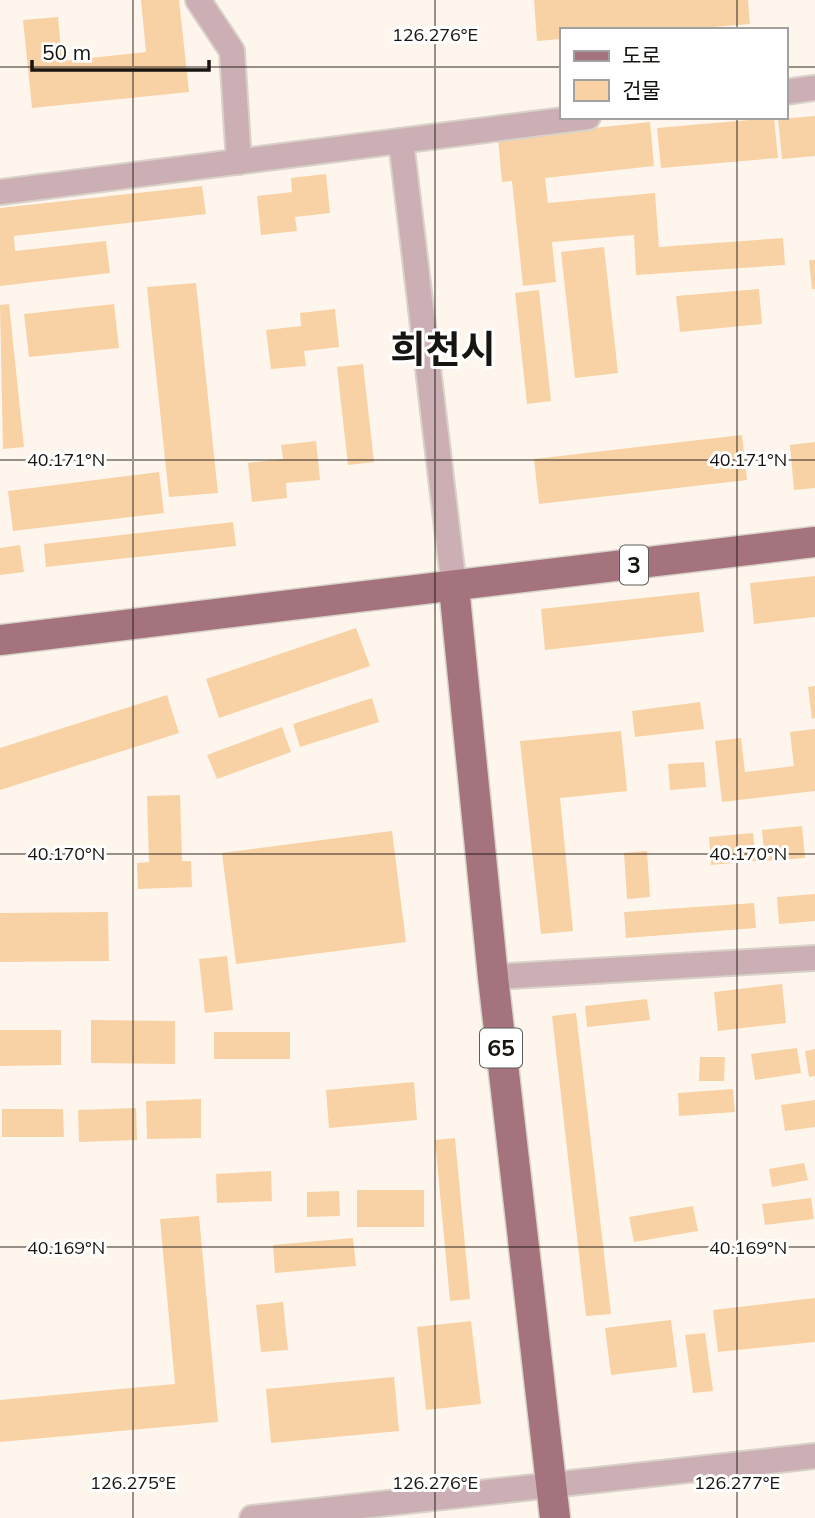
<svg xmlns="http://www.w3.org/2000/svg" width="815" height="1518" viewBox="0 0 815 1518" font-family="Mulish,'Noto Sans KR',sans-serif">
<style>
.building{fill:#f8d2a4}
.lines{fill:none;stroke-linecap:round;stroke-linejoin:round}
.minor-casing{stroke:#d9d2c9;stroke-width:28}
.major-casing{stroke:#d9d2c9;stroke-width:33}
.minor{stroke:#ccafb5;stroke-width:24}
.major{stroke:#a4737d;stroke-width:30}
.ticks{fill:none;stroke:#181410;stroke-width:2;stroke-opacity:0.45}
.labels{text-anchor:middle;stroke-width:6;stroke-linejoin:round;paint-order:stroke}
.shield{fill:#fff;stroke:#5d5a58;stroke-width:2}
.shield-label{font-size:23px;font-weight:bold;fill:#181410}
.town-label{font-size:38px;font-weight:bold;fill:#181410;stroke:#fff}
.ticks-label{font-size:18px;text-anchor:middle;fill:#181410;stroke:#fff;stroke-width:6;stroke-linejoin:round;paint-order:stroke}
</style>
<rect width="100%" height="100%" fill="#fef6ec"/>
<g class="building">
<polygon points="141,0 179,0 189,92 32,108 23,20 58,17 62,61 146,52"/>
<polygon points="534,0 748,0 750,24 678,30 561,30 561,39 537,41"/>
<polygon points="815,116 815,156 782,159 778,119"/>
<polygon points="774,118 778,158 661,168 657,128"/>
<polygon points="650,122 654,166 545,178 548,203 655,193 659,247 783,238 785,265 636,275 634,235 552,242 556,282 523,286 512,181 502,182 498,138"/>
<polygon points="326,174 330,213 295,217 297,231 261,235 257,196 292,192 291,178"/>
<polygon points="202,186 206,214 14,236 15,251 106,241 110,273 0,286 0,208"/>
<polygon points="604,247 618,373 575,378 561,252"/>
<polygon points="809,260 815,260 815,289 812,289"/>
<polygon points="196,283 218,493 169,497 147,287"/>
<polygon points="759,289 762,324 680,332 676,296"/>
<polygon points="539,290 551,401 527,404 515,293"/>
<polygon points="9,304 24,447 3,449 0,305"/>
<polygon points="114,304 119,348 29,357 24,314"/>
<polygon points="335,309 339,347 304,351 306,366 271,369 266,330 301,326 300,313"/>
<polygon points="363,364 374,462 348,465 337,367"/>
<polygon points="742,435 747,480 539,504 534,459"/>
<polygon points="316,441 320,480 286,483 287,498 252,502 248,463 283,459 281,445"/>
<polygon points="815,442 815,488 794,490 790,445"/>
<polygon points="159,472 164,513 13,531 8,491"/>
<polygon points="233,522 236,546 46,567 44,544"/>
<polygon points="20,545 24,572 0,575 0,548"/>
<polygon points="815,576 815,617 754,624 750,583"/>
<polygon points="699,592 704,632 545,650 541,609"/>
<polygon points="356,628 370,666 219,718 206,679"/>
<polygon points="815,686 815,718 812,719 808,687"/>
<polygon points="167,695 179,733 0,790 0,748"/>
<polygon points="372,698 379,722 300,747 293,724"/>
<polygon points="700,702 704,729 635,737 632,711"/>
<polygon points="282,727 291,752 217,779 207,755"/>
<polygon points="815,729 815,791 722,802 715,741 741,738 745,772 794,766 790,732"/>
<polygon points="621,731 627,791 560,798 573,931 541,934 520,741"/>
<polygon points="704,762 706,787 670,790 668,764"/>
<polygon points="180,795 182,861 191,861 192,887 138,889 137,863 149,862 147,796"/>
<polygon points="802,826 805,858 765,861 762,830"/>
<polygon points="392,831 406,942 236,964 222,853"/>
<polygon points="753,833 756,861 711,865 709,837"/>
<polygon points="647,851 650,897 627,899 624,853"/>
<polygon points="815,894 815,921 779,924 777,897"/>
<polygon points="754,903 756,928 626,938 624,912"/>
<polygon points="108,912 109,961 0,962 0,913"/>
<polygon points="227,956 233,1010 205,1013 199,959"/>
<polygon points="782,984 786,1023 718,1031 714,992"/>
<polygon points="647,999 650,1020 587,1027 585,1006"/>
<polygon points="576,1013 611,1314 586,1316 552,1016"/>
<polygon points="91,1020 175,1021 175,1064 91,1063"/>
<polygon points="0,1030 61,1030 61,1065 0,1066"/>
<rect x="214" y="1032" width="76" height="27"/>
<polygon points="797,1048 801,1073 755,1080 751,1054"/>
<polygon points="815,1049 815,1076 809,1077 805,1051"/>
<polygon points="700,1057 725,1057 724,1081 699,1081"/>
<polygon points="414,1082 417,1120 329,1128 326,1090"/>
<polygon points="733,1089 735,1112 679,1116 678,1093"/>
<polygon points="201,1099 201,1138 147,1139 146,1101"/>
<polygon points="815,1100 815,1127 785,1131 781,1105"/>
<polygon points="136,1108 137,1140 79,1142 78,1110"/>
<polygon points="2,1109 63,1109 64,1137 2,1137"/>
<polygon points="455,1138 470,1299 450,1301 435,1140"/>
<polygon points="804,1163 808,1180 772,1187 769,1169"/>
<polygon points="271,1171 272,1201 217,1203 216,1174"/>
<rect x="357" y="1190" width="67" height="37"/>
<polygon points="339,1191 340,1216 307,1217 307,1192"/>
<polygon points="811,1198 814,1219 765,1225 762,1204"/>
<polygon points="693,1206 698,1231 634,1242 629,1217"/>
<polygon points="199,1216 218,1422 0,1442 0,1400 175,1384 160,1219"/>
<polygon points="353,1238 356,1266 275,1273 273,1245"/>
<polygon points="815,1298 815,1342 718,1352 713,1310"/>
<polygon points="283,1302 288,1350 261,1352 256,1305"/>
<polygon points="671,1320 677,1367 611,1375 605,1328"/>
<polygon points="471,1321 481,1404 426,1410 417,1327"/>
<polygon points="705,1333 713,1391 693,1393 685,1335"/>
<polygon points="394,1377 399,1431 271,1443 266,1389"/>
</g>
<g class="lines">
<defs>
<g id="minor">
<polyline points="198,0 232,51 239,162"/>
<polyline points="785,92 815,88"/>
<polyline points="401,141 454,587"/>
<polyline points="0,192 588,117"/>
<polyline points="493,977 815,958"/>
<polyline points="252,1518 815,1456"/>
</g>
<g id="major">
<polyline points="454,587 493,977 555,1518"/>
<polyline points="0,640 815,542"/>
</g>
</defs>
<use href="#minor" class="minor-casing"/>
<use href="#major" class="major-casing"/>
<use href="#minor" class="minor"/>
<use href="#major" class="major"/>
</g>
<path class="ticks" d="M133 0V1518M435 0V1518M737 0V30M0 67H561M785 67H815M737 117V1518M0 460H815M0 854H815M0 1247H815"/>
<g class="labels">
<g class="shield">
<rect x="620" y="545.5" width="28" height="39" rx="5"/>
<rect x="480" y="1028.5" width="42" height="39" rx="5"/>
</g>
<g class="shield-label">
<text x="634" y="573">3</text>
<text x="501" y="1056">65</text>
</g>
<g class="town-label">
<text x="443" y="363">희천시</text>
</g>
</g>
<g class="ticks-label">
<text x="435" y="41">126.276°E</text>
<text x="66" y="466">40.171°N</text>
<text x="748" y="466">40.171°N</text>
<text x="66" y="860">40.170°N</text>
<text x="748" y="860">40.170°N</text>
<text x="66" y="1254">40.169°N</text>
<text x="748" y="1254">40.169°N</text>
<text x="133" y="1489">126.275°E</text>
<text x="435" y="1489">126.276°E</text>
<text x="737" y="1489">126.277°E</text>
</g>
<rect x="560" y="28" width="228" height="91" fill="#ffffff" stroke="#a3a19f" stroke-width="2"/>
<rect x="574" y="51" width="35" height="10" fill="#a4737d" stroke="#a3a19f" stroke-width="2"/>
<text x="622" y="63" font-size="21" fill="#181410">도로</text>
<rect x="574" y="80" width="35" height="21" fill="#f8d2a4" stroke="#a3a19f" stroke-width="2"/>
<text x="622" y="98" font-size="21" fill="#181410">건물</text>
<path d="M32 60v10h177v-10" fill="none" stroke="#181410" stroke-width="3.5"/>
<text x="42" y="60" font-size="21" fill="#181410" stroke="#ffffff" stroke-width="5" paint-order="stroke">50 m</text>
</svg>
